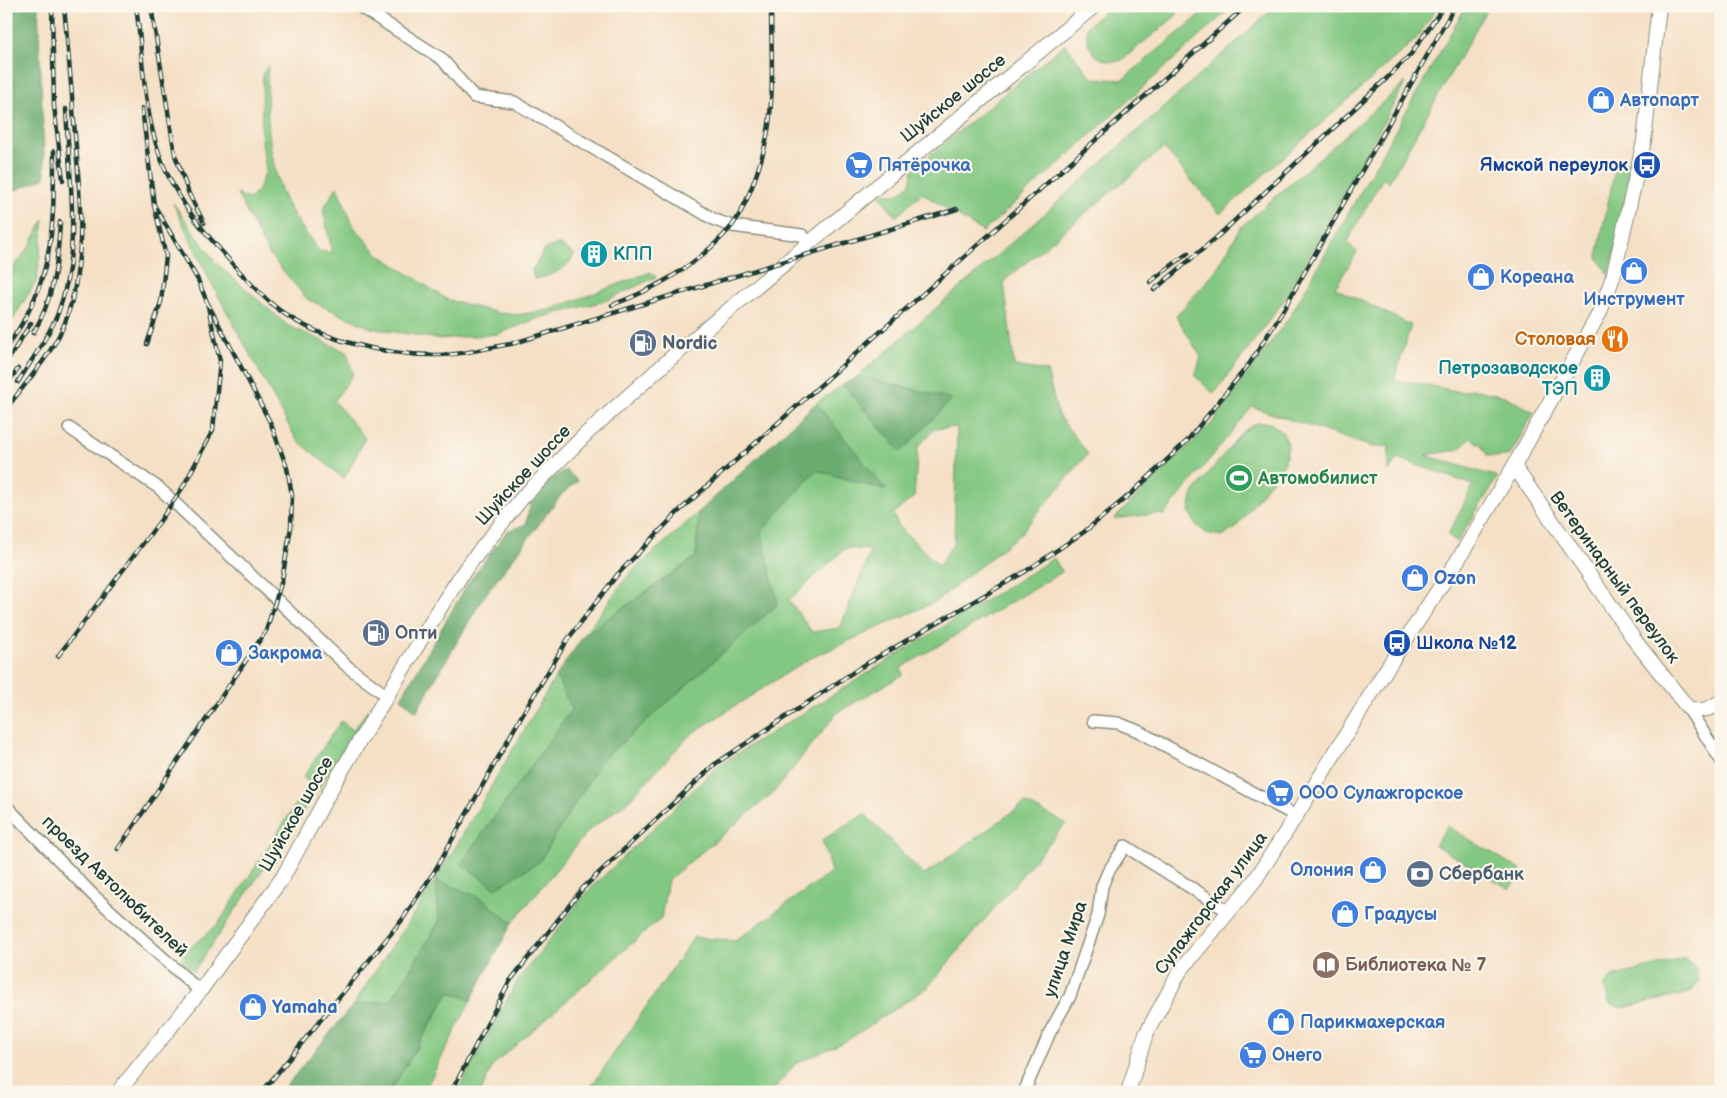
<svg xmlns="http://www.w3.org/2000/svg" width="1727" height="1098" viewBox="0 0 1727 1098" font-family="'Balsamiq Sans',sans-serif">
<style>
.green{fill:#83c882;stroke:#51825b;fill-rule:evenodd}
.forest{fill:#6aac70;stroke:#447452}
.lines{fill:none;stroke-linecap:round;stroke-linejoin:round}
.minor-casing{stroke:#8a8e7d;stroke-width:14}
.major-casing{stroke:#8a8e7d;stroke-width:16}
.minor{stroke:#fff;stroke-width:11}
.major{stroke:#fff;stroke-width:14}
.rail-casing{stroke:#1f3d34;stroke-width:4.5}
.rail{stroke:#fbf7ec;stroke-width:2.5;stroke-dasharray:8;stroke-linecap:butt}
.labels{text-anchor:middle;stroke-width:4.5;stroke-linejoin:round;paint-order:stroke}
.street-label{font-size:18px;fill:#1f3d34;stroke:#fbf7ec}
.shop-label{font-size:18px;font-weight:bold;fill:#366cbe;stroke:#fbf7ec;text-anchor:start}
.transit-label{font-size:18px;font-weight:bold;fill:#164399;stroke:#fbf7ec;text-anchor:end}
.culture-label{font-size:18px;font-weight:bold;fill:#0d838f;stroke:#fbf7ec;text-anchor:start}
.food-label{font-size:18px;font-weight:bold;fill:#c56008;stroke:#fbf7ec;text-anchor:end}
.service-label{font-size:18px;font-weight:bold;fill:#4e5e75;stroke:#fbf7ec;text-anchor:start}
.leisure-label{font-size:18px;font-weight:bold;fill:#27864d;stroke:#fbf7ec;text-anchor:start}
.education-label{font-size:18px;font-weight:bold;fill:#785e54;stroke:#fbf7ec;text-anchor:start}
</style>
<rect width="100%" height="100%" fill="#fbf7ec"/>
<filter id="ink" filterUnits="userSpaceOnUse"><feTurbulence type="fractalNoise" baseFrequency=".02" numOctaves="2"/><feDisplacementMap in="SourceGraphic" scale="10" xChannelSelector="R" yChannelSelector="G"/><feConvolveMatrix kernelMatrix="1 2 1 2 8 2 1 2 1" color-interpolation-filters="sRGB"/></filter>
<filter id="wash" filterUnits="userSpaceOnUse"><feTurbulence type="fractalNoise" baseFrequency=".0096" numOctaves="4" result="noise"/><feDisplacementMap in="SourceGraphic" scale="20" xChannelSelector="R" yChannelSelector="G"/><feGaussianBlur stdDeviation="1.12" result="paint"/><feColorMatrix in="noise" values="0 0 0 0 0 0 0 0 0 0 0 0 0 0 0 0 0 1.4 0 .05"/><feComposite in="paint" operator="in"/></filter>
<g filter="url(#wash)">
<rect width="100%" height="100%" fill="#f5e0c6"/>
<g class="green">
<path d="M1111 6H1176L1177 15 1122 60C1100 67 1083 48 1087 26Z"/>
<polygon points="1211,6 1233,6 983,232 922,193 896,217 880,196 882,193 897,195 910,184 913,169 1065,44 1092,78 1122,80"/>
<path d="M1276 6H1438L1416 39 1220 214 1164 148 1004 281 1014 366 1047 371 1058 415 1088 454 1020 534 937 601 807 660 691 734 626 803 588 831 512 923 481 898 439 922 391 1001 353 1005 436 880 556 676 572 709 461 864 539 862 601 761 778 604 761 532 816 470 885 490 816 403 843 385 901 451 951 399 858 376 1048 211ZM957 427 954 543 939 566 899 526 893 514 914 497 918 447 934 429ZM846 548 871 550 840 628 812 632 789 600Z"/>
<polygon points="1466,6 1489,6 1389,182 1382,179 1347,242 1357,252 1335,288 1411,325 1394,381 1412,382 1461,392 1471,389 1505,396 1534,412 1510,455 1498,457 1487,455 1482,446 1471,438 1458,450 1425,455 1498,477 1457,542 1448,535 1473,485 1397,458 1389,472 1389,446 1372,447 1252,407 1164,515 1154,514 1114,519 1212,423 1290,316"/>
<path d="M268 65C266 110 267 154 284 197 292 216 307 234 319 251L332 253 323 209 337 187 354 227 378 254 448 300 499 313 517 315 549 310 651 272 656 277 605 301 539 318 498 334 439 339 371 328 307 299 269 254 237 194 249 199 258 190 266 171 261 133 263 73Z"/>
<polygon points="1406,82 1283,302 1214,394 1195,376 1201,357 1176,316 1215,272 1241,227"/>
<polygon points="1635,162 1609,276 1597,256 1616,164"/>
<polygon points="173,203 216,263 287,325 347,352 353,374 334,401 365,438 344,479 296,439 209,279"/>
<polygon points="44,219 37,280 6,331 6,277 29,247"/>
<path d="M558 244 574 254C568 271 549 276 534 279L532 270 545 249Z"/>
<polygon points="1256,423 1270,423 1282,432 1288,444 1285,462 1235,529 1222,536 1206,533 1195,524 1189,510 1193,493 1242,432"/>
<polygon points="699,512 696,557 584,635 630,573"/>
<polygon points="1054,558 1062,572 901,668 903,675 838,712 774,792 668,880 661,918 493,1065 481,1092 457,1092 517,981 589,890 719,765"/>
<polygon points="368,710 368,715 194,971 181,961 184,953 218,924 310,783 303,777 341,721 353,730"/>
<polygon points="1721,714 1721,746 1715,737"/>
<polygon points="1025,803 1066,823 927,988 846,1041 795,1064 772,1092 590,1092 591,1087 694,937 735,941 831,872 822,840 865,814 924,875"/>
<polygon points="1447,826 1521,870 1510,889 1435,845"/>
<polygon points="1685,958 1696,968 1699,982 1690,993 1622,1008 1609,1003 1604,986 1612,977"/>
<polygon points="450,992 471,1000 424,1092 390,1092"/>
</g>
<g class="forest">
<polygon points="6,6 38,6 45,178 6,194"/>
<polygon points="858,376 952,399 901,452 843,385"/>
<polygon points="816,403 886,490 816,470 761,532 778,604 601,761 539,862 496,888 461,864 572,709 556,676 584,635 696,557 699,512"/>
<path d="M566 470 578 481 562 494 483 598 416 712 401 698 468 583 507 531 526 524C531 493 540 485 566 470Z"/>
<polygon points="436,880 481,898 512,923 471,1000 449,992 390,1092 281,1092 353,1005 391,1001 439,922"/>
</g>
</g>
<g filter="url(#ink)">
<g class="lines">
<defs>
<g id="minor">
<polyline points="359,6 442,59 474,97 514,102 715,220 732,226 802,235 809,242"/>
<polyline points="69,428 159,488 348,667 387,696"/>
<polyline points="1688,708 1721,760"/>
<polyline points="1093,721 1118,723 1138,731 1296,816"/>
<polyline points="6,806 93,895 200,991"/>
<polyline points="1024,1092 1050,1032 1070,996 1098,915 1102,886 1108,872 1125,846 1228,911"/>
</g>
<g id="major">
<path d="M1514 466 1636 642 1688 708C1702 712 1710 710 1721 701"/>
<polyline points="118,1092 200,991 283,877 336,780 443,603 466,568 522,498 587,433 671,358 1094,6"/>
<polyline points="1128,1092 1146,1034 1180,971 1255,880 1296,816 1384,673 1461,555 1514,466 1600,312 1613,277 1644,141 1659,6"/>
</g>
</defs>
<use href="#minor" class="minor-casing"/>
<use href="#major" class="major-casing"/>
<use href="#minor" class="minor"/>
<use href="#major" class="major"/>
<defs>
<g id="rail">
<polyline points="52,6 54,106 63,180"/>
<path d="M136 6C143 55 143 109 160 156 173 193 197 224 223 253 239 271 255 290 273 305 314 340 387 356 440 355 463 355 489 347 511 344L957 209"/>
<polyline points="151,6 175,155 189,194 204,223"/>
<polyline points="142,108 154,205 166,256 161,302 147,344"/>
<polyline points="1150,282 1188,253"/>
<polyline points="1154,290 1216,238 1387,78 1411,54 1444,6"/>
<path d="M612 305C658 288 699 264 731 227 748 206 766 151 769 124 774 85 771 45 771 6"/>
<path d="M33 333C54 300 58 260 60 222"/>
<path d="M6 348C54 283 54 228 54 151"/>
<polyline points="6,363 31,323"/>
<path d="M18 382C32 359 48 338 58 313 82 249 69 175 66 109"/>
<polyline points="6,385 18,369"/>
<path d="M6 409C27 381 56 350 67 317 87 258 80 196 75 135 72 92 68 49 64 6"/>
<polyline points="58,656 160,521 183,487 213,430 220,361 207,302 198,280 154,205"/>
<polyline points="118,849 266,631 282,580 291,527 292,495 287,468 271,424 207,302"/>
<polyline points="262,1092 402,920 434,872 522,715 568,639 617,575 678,512 1246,6"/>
<polyline points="451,1092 510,981 583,888 715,764 861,667 1026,571 1084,532 1133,492 1187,441 1250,363 1281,314 1455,6"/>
</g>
</defs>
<use href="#rail" class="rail-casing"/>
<use href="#rail" class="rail"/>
</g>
</g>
<defs>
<symbol id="shop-disc" viewBox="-11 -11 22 22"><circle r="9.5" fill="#3f7fe0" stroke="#fbf7ec"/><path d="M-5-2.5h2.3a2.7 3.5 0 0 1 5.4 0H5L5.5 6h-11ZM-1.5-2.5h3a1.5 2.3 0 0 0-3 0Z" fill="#fff"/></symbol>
<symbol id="supermarket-disc" viewBox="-11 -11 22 22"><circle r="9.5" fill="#3f7fe0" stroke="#fbf7ec"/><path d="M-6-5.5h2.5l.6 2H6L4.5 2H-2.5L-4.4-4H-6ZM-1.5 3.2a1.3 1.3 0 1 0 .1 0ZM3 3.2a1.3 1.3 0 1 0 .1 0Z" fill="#fff"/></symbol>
<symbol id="bus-disc" viewBox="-11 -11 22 22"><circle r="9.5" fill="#1a4fb4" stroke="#fbf7ec"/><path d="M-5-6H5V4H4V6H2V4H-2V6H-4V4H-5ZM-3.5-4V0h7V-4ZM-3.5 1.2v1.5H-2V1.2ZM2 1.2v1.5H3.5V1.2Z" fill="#fff"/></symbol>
<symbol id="building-disc" viewBox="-11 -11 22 22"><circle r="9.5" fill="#0f9aa8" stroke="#fbf7ec"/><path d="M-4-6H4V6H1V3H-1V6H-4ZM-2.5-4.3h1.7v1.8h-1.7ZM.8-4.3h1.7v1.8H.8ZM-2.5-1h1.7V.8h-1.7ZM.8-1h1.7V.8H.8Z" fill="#fff"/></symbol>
<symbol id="restaurant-disc" viewBox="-11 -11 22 22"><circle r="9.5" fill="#e8710a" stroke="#fbf7ec"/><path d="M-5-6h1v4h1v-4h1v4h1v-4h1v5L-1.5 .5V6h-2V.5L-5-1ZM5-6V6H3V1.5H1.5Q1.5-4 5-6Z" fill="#fff"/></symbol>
<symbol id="fuel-disc" viewBox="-11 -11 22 22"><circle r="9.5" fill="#5c6f8a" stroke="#fbf7ec"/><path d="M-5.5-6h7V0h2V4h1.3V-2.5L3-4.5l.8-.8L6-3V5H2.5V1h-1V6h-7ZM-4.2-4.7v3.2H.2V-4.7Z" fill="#fff"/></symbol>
<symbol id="stadium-disc" viewBox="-11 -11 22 22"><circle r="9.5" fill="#2e9e5b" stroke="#fbf7ec"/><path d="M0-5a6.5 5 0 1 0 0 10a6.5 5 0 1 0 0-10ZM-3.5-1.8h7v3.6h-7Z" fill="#fff"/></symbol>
<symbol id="bank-disc" viewBox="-11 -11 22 22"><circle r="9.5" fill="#5c6f8a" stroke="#fbf7ec"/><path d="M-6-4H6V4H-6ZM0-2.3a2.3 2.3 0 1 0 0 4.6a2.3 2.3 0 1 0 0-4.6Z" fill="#fff"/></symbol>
<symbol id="library-disc" viewBox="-11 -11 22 22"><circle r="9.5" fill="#8d6e63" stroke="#fbf7ec"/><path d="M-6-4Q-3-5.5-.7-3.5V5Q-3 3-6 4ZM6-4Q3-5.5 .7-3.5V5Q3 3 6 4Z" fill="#fff"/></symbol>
</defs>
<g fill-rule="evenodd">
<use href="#shop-disc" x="1585" y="84" width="32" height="32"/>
<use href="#supermarket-disc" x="843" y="149" width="32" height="32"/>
<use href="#bus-disc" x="1631" y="149" width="32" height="32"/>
<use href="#building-disc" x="578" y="238" width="32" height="32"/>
<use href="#shop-disc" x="1618" y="255" width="32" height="32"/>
<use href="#shop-disc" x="1465" y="261" width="32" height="32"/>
<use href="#restaurant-disc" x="1599" y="323" width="32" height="32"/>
<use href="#fuel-disc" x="627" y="327" width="32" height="32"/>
<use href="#building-disc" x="1581" y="362" width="32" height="32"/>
<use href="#stadium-disc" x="1223" y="462" width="32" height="32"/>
<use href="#shop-disc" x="1399" y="562" width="32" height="32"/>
<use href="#fuel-disc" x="360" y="617" width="32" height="32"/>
<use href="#bus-disc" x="1381" y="627" width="32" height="32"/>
<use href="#shop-disc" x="213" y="637" width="32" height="32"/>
<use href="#supermarket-disc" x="1264" y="777" width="32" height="32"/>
<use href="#shop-disc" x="1357" y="854" width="32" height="32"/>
<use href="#bank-disc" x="1404" y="858" width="32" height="32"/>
<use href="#shop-disc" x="1329" y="898" width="32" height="32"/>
<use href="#library-disc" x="1310" y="949" width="32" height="32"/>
<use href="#shop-disc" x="237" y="991" width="32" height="32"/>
<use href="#shop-disc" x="1265" y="1006" width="32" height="32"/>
<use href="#supermarket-disc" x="1237" y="1039" width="32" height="32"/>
</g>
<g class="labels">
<g class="street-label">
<text transform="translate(953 98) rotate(-39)" y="6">Шуйское шоссе</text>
<text transform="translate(523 475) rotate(-47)" y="6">Шуйское шоссе</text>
<text transform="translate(1615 577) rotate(54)" y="6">Ветеринарный переулок</text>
<text transform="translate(296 814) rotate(-60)" y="6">Шуйское шоссе</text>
<text transform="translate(115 886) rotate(44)" y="6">проезд Автолюбителей</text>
<text transform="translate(1211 903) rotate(-53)" y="6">Сулажгорская улица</text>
<text transform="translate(1065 949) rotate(-71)" y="6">улица Мира</text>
</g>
<g class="shop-label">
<text x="1620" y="106">Автопарт</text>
<text x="878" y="171">Пятёрочка</text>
<text x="1500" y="283">Кореана</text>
<text x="1634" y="305" text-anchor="middle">Инструмент</text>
<text x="1434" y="584">Ozon</text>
<text x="248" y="659">Закрома</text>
<text x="1299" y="799">ООО Сулажгорское</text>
<text x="1354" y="876" text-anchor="end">Олония</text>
<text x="1364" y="920">Градусы</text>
<text x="272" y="1013">Yamaha</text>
<text x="1300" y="1028">Парикмахерская</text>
<text x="1272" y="1061">Онего</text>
</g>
<g class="transit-label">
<text x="1628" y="171">Ямской переулок</text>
<text x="1416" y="649" text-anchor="start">Школа №12</text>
</g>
<g class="culture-label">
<text x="613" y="260">КПП</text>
<text x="1578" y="374" text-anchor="end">Петрозаводское<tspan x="1578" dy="21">ТЭП</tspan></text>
</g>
<g class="food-label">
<text x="1596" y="345">Столовая</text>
</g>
<g class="service-label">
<text x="662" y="349">Nordic</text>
<text x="395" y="639">Опти</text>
<text x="1439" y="880">Сбербанк</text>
</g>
<g class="leisure-label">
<text x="1258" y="484">Автомобилист</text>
</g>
<g class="education-label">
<text x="1345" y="971">Библиотека № 7</text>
</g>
</g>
<rect width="1727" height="1098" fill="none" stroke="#fbf7ec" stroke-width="25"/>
</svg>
